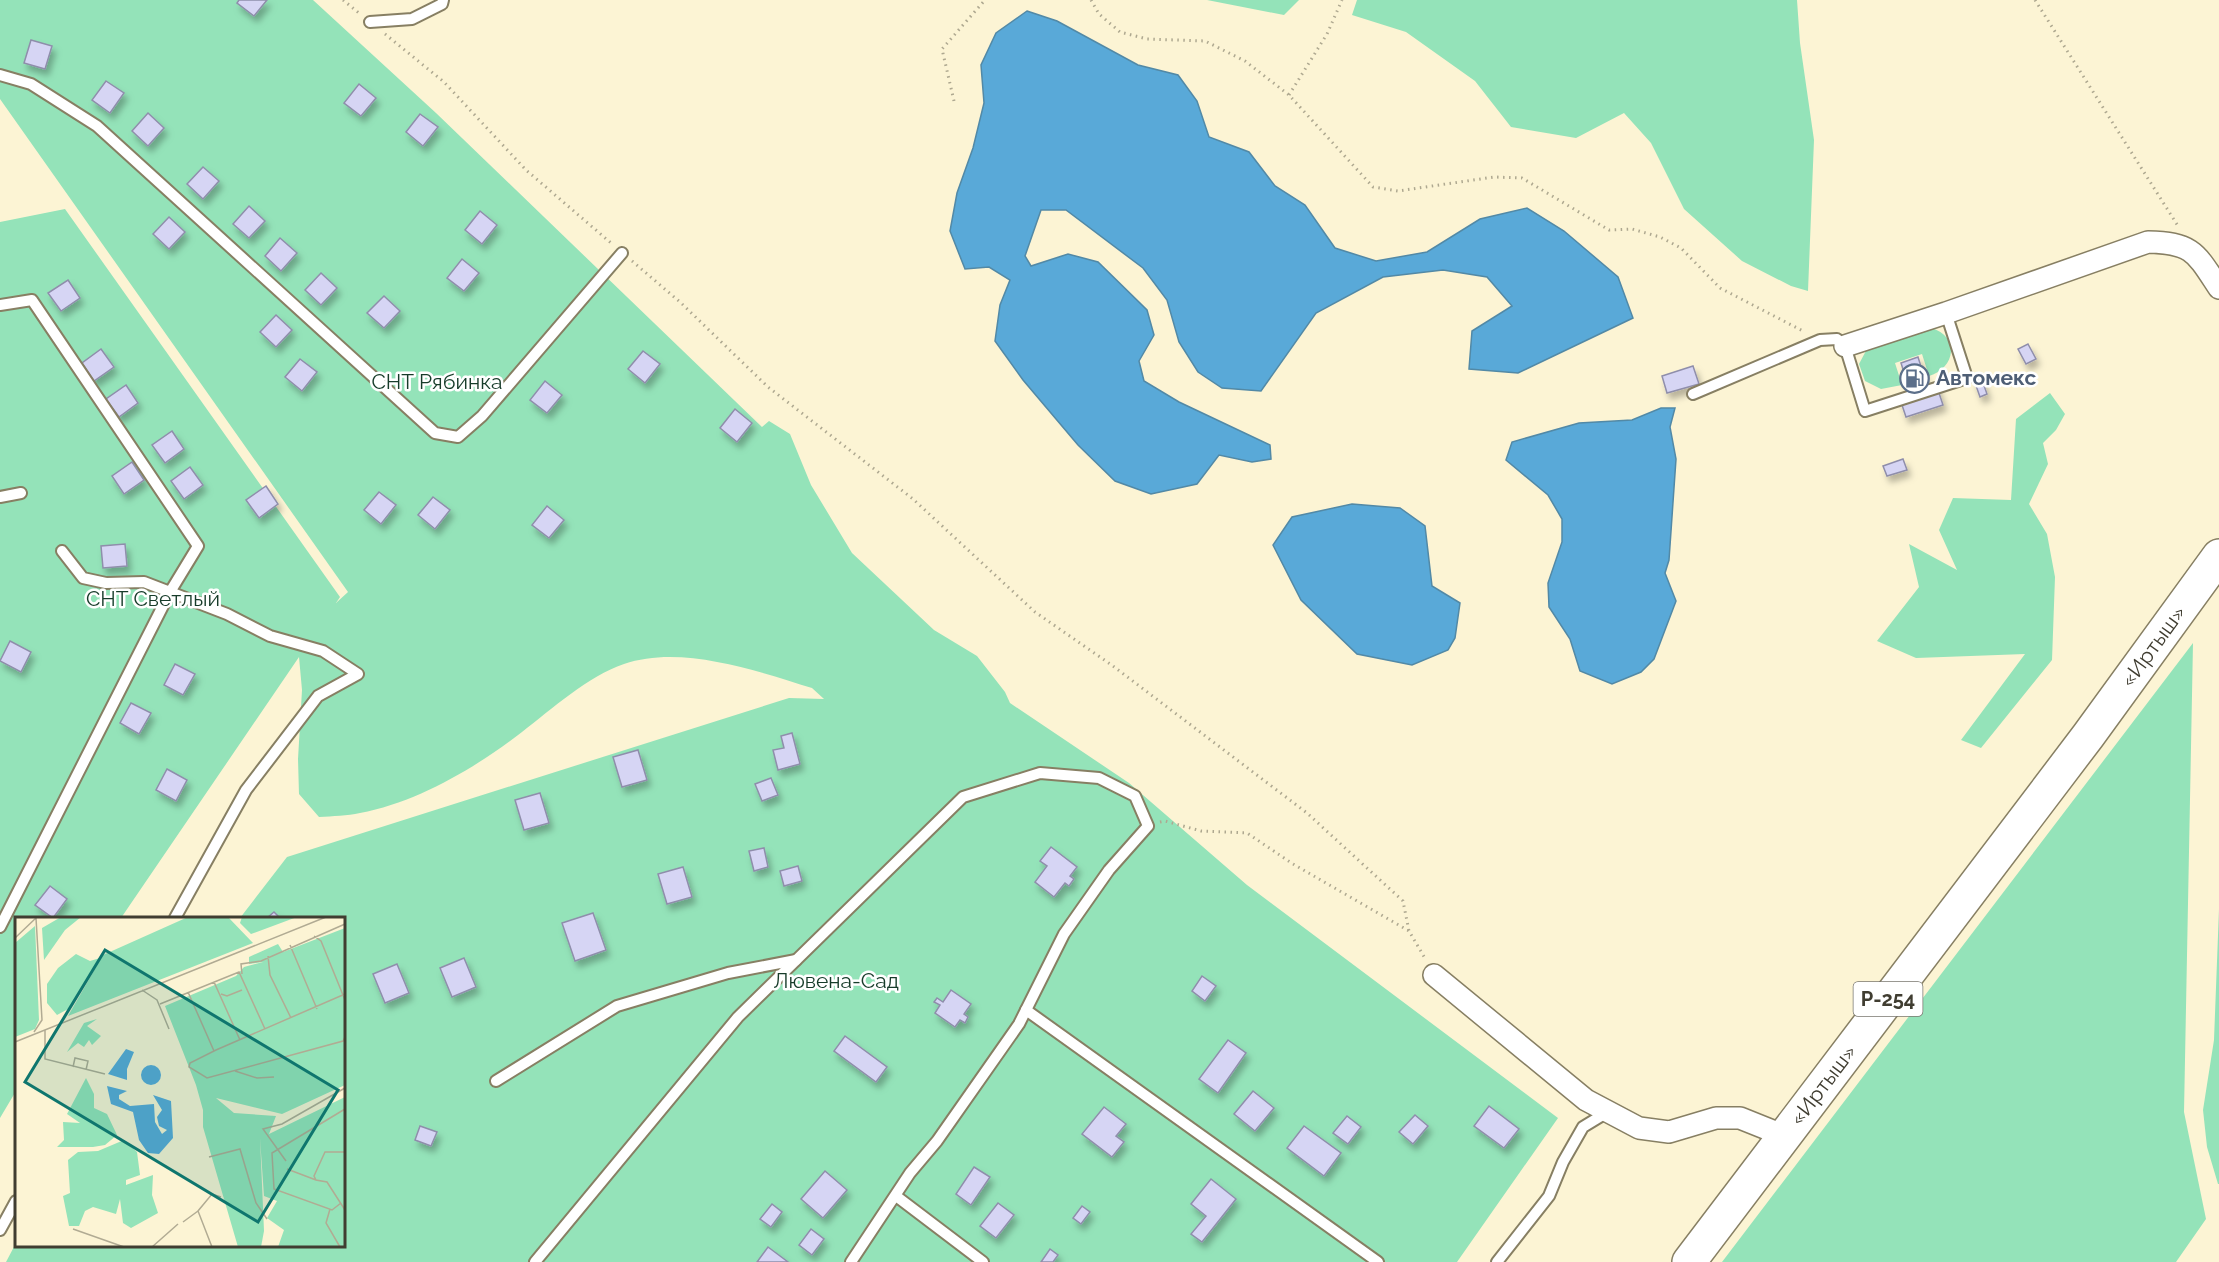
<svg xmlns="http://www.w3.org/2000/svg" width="2219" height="1262" viewBox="0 0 2219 1262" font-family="Raleway,sans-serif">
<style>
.green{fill:#94e3b9}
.water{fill:#59a9d8;stroke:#5289a6;stroke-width:1.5}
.building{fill:#d6d5f4;stroke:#8f8eab;stroke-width:1.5;filter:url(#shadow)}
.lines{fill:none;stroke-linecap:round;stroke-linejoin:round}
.lane-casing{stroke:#877f63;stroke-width:14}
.street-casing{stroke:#877f63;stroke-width:24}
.highway-casing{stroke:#877f63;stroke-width:36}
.path{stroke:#aea890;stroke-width:3;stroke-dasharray:1.5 4.5;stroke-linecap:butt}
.lane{stroke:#fff;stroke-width:10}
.street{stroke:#fff;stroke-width:21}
.highway{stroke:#fff;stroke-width:33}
.labels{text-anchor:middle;stroke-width:5;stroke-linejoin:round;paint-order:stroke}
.shield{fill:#fff;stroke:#79776f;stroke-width:1.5}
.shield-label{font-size:20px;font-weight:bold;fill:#403d31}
.service-label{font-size:21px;font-weight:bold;fill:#4e5e75;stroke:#fff;text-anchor:start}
.park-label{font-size:21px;fill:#173c2a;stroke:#fff}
.street-label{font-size:21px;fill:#403d31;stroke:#fff}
.inset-road{fill:none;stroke:#b1ab93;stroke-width:1.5}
.view{fill:#0f766e;fill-opacity:0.15;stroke:#0f766e;stroke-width:3}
.inset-edge{fill:none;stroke:#403d31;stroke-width:3}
</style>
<defs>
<filter id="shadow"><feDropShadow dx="3.5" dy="6" stdDeviation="3" flood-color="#0004"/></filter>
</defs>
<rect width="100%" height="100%" fill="#fcf4d4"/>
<g class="green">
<path d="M0 0H313L436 113 762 427 769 421 790 434 811 485 852 553 934 630 977 656 1005 692 1010 703 1129 783 1247 885 1558 1118 1457 1262H6L16 1243V1246H344V918H240L287 857 789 698 824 699 812 688C757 671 681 644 624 664 588 676 552 709 522 732 475 768 418 802 360 813 347 816 333 816 319 817L299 794 298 759 302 690 299 657 121 918H16V1091L0 1118V222L65 209 340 597 336 603 348 592 0 99Z"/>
<polygon points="1207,0 1299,0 1284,15"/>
<polygon points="1357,0 1797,0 1800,43 1814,140 1808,291 1791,286 1742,261 1684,209 1651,143 1624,113 1576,138 1511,127 1475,81 1406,32 1352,15"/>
<path d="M1931 328C1960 336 1956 368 1929 376L1922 354 1895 363 1902 385 1881 389 1865 381 1859 364 1868 347Z"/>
<polygon points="2050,393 2065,414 2056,430 2043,443 2048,464 2029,504 2047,534 2055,577 2052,660 1981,748 1961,740 2025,654 1916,658 1877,641 1919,587 1909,544 1957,570 1939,530 1953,498 2011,500 2016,419"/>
<polygon points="2193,643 2184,1112 2206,1219 2176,1262 1722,1262"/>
<polygon points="2219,909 2219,1184 2218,1184 2207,1147 2203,1110 2214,1040"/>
</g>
<g class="water">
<polygon points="1027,11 1057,21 1138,65 1178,75 1197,101 1209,137 1249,152 1275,186 1305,205 1335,248 1376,261 1427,252 1480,219 1527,208 1564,231 1618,277 1633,318 1518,373 1469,369 1472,331 1512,306 1487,277 1443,270 1383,277 1316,313 1261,391 1222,388 1198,372 1179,342 1167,300 1143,268 1066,210 1041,210 1025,256 1031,266 1068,254 1098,262 1147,310 1154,335 1139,361 1144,381 1179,402 1270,445 1271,459 1252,462 1219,455 1197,484 1151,494 1115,481 1078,445 1023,380 995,341 1000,305 1010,280 989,267 965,269 950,231 957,193 973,148 984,103 981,65 996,33"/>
<polygon points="1661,408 1675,408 1670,427 1676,459 1669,560 1665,573 1676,601 1654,659 1641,672 1612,684 1580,671 1570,639 1549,607 1548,583 1562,542 1562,519 1548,495 1506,460 1512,442 1579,423 1632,420"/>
<polygon points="1352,504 1400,508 1425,526 1432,586 1460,603 1455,638 1448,650 1412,665 1357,654 1301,600 1273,545 1292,517"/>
</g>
<g class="building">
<polygon points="239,0 267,0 254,16 237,3"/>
<polygon points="31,40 52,46 45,69 24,63"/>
<polygon points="106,81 124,93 110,113 92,100"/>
<polygon points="359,84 376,98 361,116 344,103"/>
<polygon points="148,113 164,128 148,146 132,131"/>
<polygon points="420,114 438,127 423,146 406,132"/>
<polygon points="203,167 219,181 203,199 187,184"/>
<polygon points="249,206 265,221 249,238 233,224"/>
<polygon points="480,211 497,225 482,244 465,230"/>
<polygon points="169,217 185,232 169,249 153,234"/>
<polygon points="280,238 297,253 281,271 265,256"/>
<polygon points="462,259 479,273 464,291 447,278"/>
<polygon points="321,273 337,288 321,305 305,290"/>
<polygon points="68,280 80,298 61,311 48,293"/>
<polygon points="384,296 400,311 384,328 367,313"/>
<polygon points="276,315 292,330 276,347 260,332"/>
<polygon points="2028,344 2036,359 2026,364 2018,349"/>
<polygon points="101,349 114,367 94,381 82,363"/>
<polygon points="643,351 660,364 645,383 628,369"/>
<polygon points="1918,357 1924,376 1907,382 1901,363"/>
<polygon points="300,359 317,372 302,391 285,377"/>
<polygon points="1693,366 1699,384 1667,393 1662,376"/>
<polygon points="1924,376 1928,387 1936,384 1943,405 1906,417 1899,396 1911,392 1907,382"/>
<polygon points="1981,377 1987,394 1980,397 1974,380"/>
<polygon points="545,381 562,395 547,413 530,400"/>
<polygon points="126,385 138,403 119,417 106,399"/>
<polygon points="735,409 752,423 737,442 720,428"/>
<polygon points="172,431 184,449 165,463 152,445"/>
<polygon points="1903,459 1907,470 1887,476 1883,466"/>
<polygon points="132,462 144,480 124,494 112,476"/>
<polygon points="190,467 203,485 184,499 171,481"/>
<polygon points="266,486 278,504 259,518 246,500"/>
<polygon points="379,492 396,505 381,524 364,510"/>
<polygon points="433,497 450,510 435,529 418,515"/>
<polygon points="547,506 564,520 549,538 532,525"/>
<polygon points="125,544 127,566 103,568 101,546"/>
<polygon points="10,641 31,652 21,672 0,661"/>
<polygon points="175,664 195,674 183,695 164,685"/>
<polygon points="131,703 151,713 139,734 120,723"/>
<polygon points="792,733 800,764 778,770 773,750 784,748 781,736"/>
<polygon points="638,750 647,780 622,787 613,757"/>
<polygon points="167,769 187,780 176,801 156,790"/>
<polygon points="771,778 778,795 762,801 755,784"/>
<polygon points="540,793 549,823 524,830 515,800"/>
<polygon points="1051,847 1077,867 1070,876 1074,879 1069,886 1065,883 1054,897 1035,882 1047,866 1040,861"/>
<polygon points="764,848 768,867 754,871 749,851"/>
<polygon points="798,866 802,881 784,886 780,871"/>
<polygon points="683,867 692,897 667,904 658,874"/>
<polygon points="50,886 67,899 53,918 35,905"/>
<polygon points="274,912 280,918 267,918"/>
<polygon points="593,913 606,950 575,961 562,923"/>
<polygon points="464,958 476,987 452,997 440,968"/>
<polygon points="397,964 409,993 385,1003 373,974"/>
<polygon points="1202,976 1216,986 1205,1001 1192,991"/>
<polygon points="951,990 971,1004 964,1014 968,1017 965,1023 960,1020 955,1027 935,1013 940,1005 934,1002 937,998 943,1002"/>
<polygon points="845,1036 887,1067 876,1082 834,1051"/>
<polygon points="1228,1040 1246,1053 1218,1093 1199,1079"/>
<polygon points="1253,1091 1274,1108 1255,1131 1234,1114"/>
<polygon points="1489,1106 1519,1129 1504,1148 1474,1126"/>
<polygon points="1104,1107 1126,1124 1116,1136 1124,1142 1112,1157 1082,1134"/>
<polygon points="1415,1115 1428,1126 1413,1144 1399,1132"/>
<polygon points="1347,1116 1361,1127 1348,1144 1333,1133"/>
<polygon points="420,1126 437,1132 431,1146 415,1140"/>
<polygon points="1304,1126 1341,1153 1324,1176 1287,1148"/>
<polygon points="974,1167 990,1177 971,1205 956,1194"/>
<polygon points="825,1171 847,1190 823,1218 801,1199"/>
<polygon points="1211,1179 1236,1199 1202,1242 1191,1234 1206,1216 1191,1204"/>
<polygon points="998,1203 1014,1215 996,1238 980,1226"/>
<polygon points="772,1204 782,1212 771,1227 760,1219"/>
<polygon points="1082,1206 1090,1212 1081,1224 1073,1218"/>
<polygon points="811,1229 824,1239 812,1255 799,1245"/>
<polygon points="768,1247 788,1262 757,1262"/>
<polygon points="1050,1249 1058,1255 1053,1262 1041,1262"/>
</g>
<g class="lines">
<defs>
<g id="lane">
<polyline points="370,22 412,19 442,4 443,0"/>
<polyline points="0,75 31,84 97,126 435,433 458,437 482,416 622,253"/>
<polyline points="0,305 32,300 198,546 170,592 0,927"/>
<polyline points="1693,394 1820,340 1837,339 1845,346 1865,411 1967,378 1946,313"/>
<polyline points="0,497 21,493"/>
<polyline points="62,551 83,578 106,583 144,582 227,614 270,636 323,651 358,674 318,696 246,790 175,918"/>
<polyline points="1026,1010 1378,1262"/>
<polyline points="496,1081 617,1006 728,973 796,960"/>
<polyline points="896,1196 983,1262"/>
<polyline points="0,1230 16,1201"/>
<polyline points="535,1262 738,1017 963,797 1040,773 1099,778 1135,796 1148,826 1109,870 1064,934 1019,1024 937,1141 910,1173 851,1262"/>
<polyline points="1497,1262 1549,1196 1563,1162 1583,1127 1606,1113"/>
</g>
<g id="street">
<path d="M1845 346 1946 313 2148 242C2193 243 2196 253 2219 288"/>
<polyline points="1434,975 1586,1100 1639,1128 1669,1132 1716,1118 1740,1118 1785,1136"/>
</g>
<g id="highway">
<path id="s1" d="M1689 1262 2088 736 2219 556"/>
</g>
</defs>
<use href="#lane" class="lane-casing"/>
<use href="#street" class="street-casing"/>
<use href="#highway" class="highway-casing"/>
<g class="path">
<polyline points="343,0 359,13"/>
<polyline points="1091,0 1099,14 1120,32 1147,39 1205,41 1245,61 1289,95 1373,187 1398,191 1494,177 1522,178 1609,230 1632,229 1660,237 1681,248 1720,288 1803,331"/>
<polyline points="2035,0 2178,226"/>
<polyline points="385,34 444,82 526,170 611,243"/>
<polyline points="1289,95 1327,34 1342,0"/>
<polyline points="954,101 942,49 985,0"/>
<polyline points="632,261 680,302 768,387 913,499 1035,612 1113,666 1307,813 1403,901 1409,931"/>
<polyline points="1160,822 1165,821 1201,831 1247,833 1293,864 1409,931 1426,960"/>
</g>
<use href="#lane" class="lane"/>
<use href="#street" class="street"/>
<use href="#highway" class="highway"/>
</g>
<defs>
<symbol id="fuel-ring" viewBox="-11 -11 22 22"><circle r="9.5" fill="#fff" stroke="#5c6f8a" stroke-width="1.5"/><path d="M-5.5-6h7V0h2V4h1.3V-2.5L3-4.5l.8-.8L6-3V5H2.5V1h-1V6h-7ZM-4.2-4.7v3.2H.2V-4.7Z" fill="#5c6f8a"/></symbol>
</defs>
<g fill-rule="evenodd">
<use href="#fuel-ring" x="1898" y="362" width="33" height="33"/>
</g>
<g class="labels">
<rect class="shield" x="1853.5" y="982" width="69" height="34" rx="4.5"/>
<g class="shield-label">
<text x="1888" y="1006">Р-254</text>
</g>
<g class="service-label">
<text x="1936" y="385">Автомекс</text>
</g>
<g class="park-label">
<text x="437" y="389">СНТ Рябинка</text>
<text x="153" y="606">СНТ Светлый</text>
<text x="836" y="988">Лювена-Сад</text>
</g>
<g class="street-label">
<text dy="7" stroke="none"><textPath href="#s1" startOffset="771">«Иртыш»</textPath></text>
<text dy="7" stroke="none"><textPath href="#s1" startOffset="222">«Иртыш»</textPath></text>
</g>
</g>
<g transform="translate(15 917)">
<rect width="330" height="330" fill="#fcf4d4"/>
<path d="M46 0H66L50 13 29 43 27 11ZM173 0H213L238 26 53 99 88 38ZM227 0H282L236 17 225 6ZM20 9 24 103 20 112 0 120V26ZM330 11V168L267 197 201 181 219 196 261 199 254 217 330 180V330H263L269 313 252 301 262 284 249 279 245 221 249 314 246 330H223L188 210V193L181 168 150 89 221 59 229 50 248 45 234 47V40L263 27 268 35ZM61 37 75 44 85 41 84 45 53 92 42 98 32 86V67L43 51ZM82 102 72 109 86 119 77 128 74 123 69 130 63 126 52 135 69 106ZM71 161 79 177V191L92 197 102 218 90 228 78 230H42L49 223 48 205 65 206 52 197ZM109 223 122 235 125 258 111 263V268L138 258 137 278 143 296 116 311 108 306 105 282 101 297 78 290 70 294 64 309H54L48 279 55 276 53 243 63 235 83 234Z" fill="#94e3b9"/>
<path d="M111 132 119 135 112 152V163L93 157ZM126 158a10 10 0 1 1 20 0a10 10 0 1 1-20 0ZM92 169 112 174 104 178V182L115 189 139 187 140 205 147 217 152 213 144 209 142 200 147 193 138 178 156 184 158 221 144 237 133 236 124 223 118 195 96 187Z" fill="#59a9d8"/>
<path class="inset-road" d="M299 19 306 24 330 83M0 21 22 0M275 28 302 92M253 39 255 58 276 101M227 57 226 47 246 44 330 7M199 65 225 123M127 73 142 83 154 112M173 75 199 134M206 77 212 79 227 73M330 77 201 133 175 146 174 150 192 161 328 124 330 120M145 87 224 55 250 112M30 113V142L90 157M19 115 27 103 21 1M0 125 311 0M58 150 60 141 73 144 71 153M220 154 242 161 259 160M330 235H310L299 259 301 263 312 265 330 293M194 240 225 232 241 286 252 302M271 244 248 212 267 207 330 171M272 252 301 263M326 286 317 293 259 272 257 236 330 192M315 292 311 306 325 330M168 305 183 294M58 312 109 330M137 330 163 307M197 330 183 294 197 277 206 280"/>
<path class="view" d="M90 33 323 173 243 305 10 165Z"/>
<rect width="330" height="330" class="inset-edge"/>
</g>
</svg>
